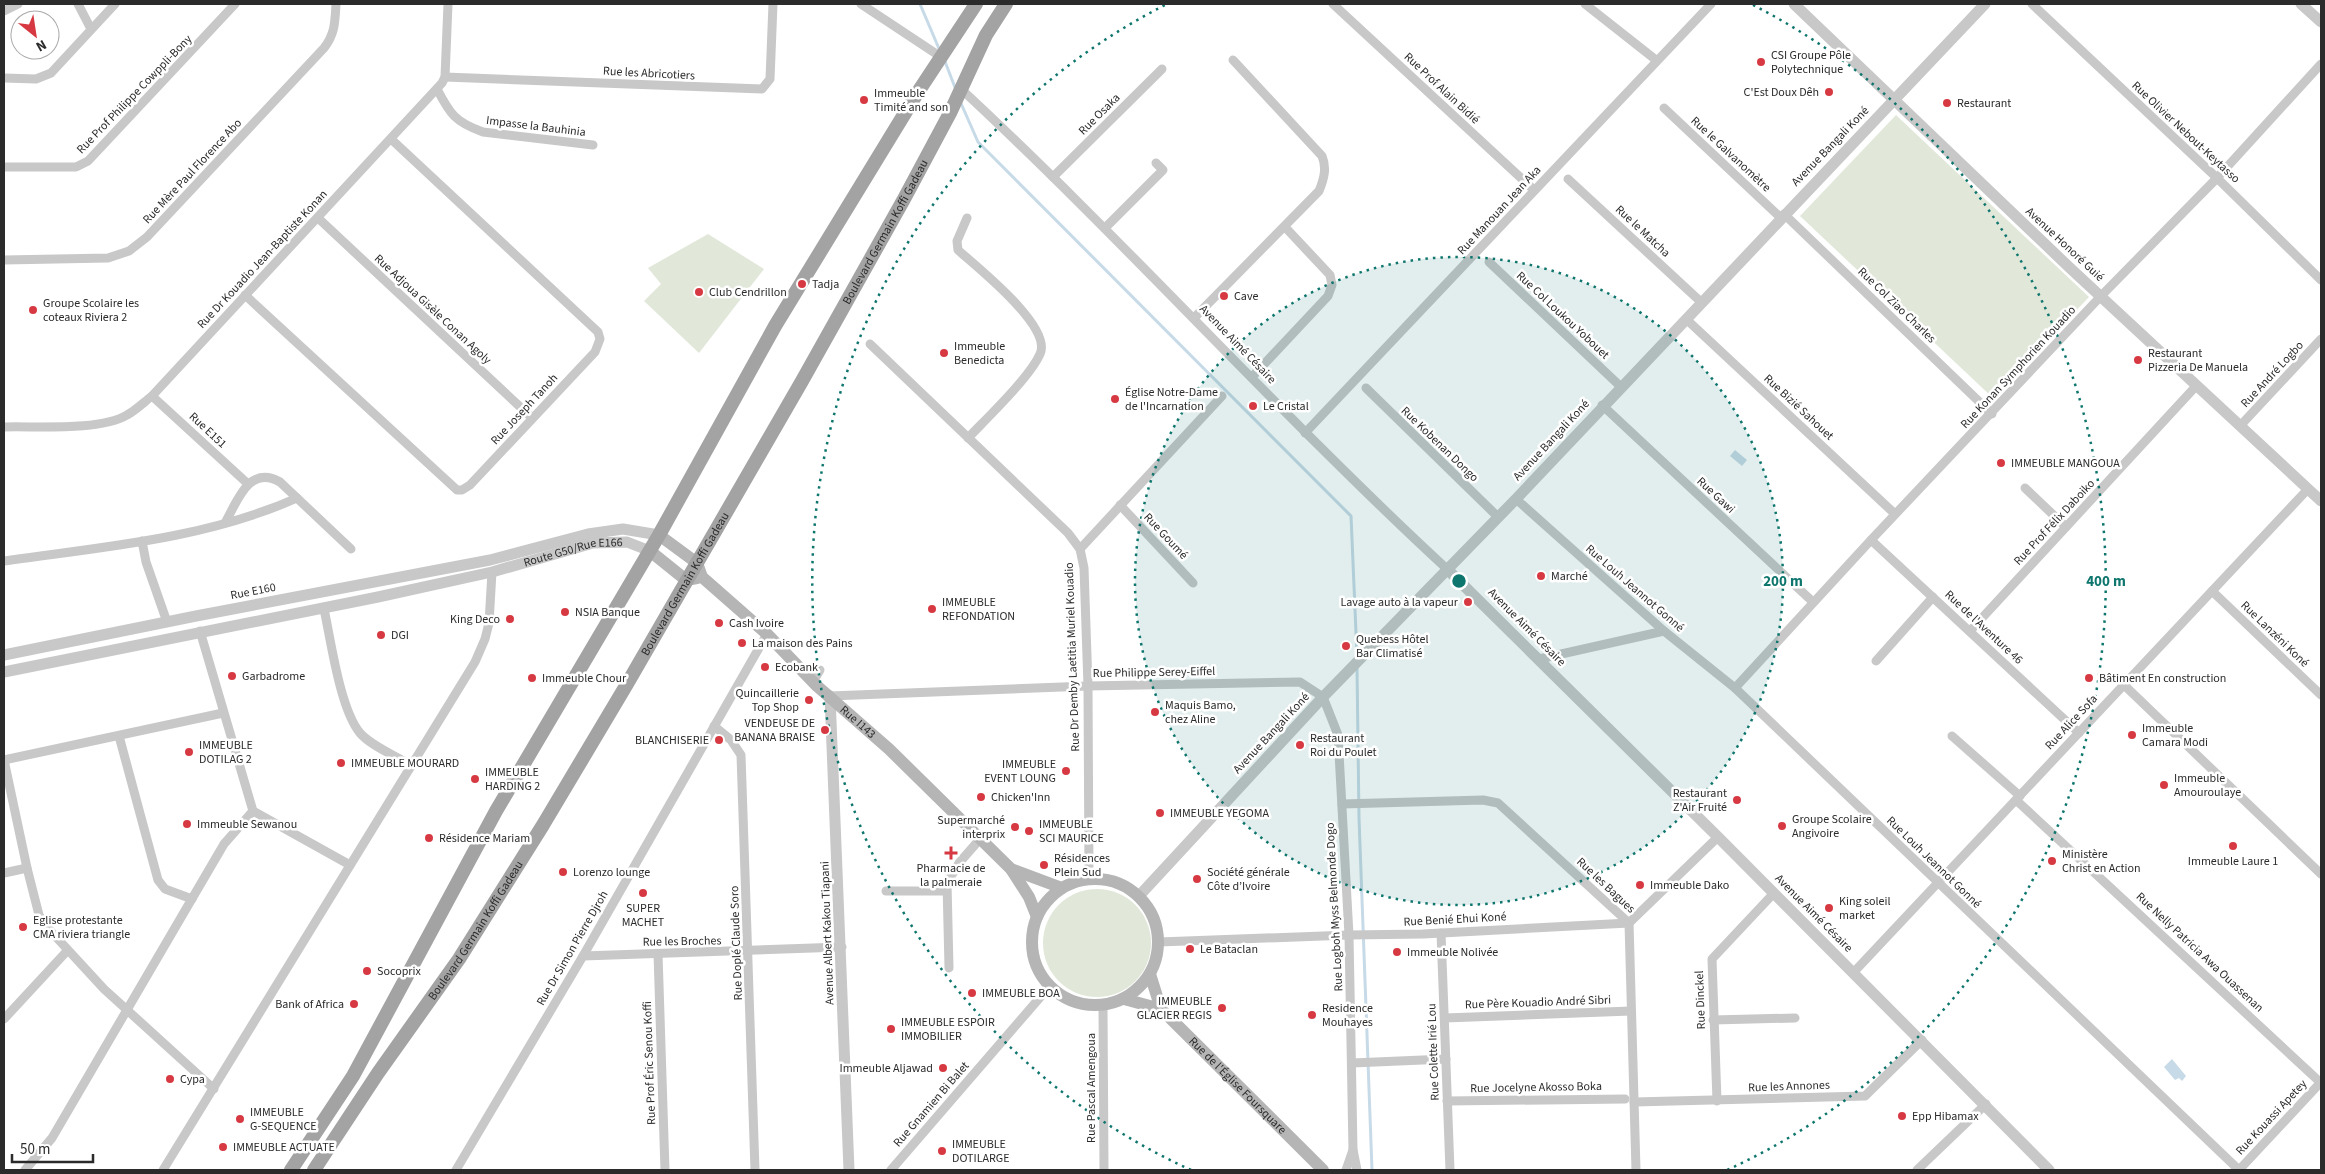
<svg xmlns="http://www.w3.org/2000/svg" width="2325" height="1174" viewBox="0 0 2325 1174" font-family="'Source Sans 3',sans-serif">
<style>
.green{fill:#e1e8da}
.water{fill:#c7dae7}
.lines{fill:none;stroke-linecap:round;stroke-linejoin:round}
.stream{stroke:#c7dae7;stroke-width:3}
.minor{stroke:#c8c8c8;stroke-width:9}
.tertiary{stroke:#c8c8c8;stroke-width:11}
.secondary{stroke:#b5b5b5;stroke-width:12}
.primary{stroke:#a3a3a3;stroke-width:14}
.ring{fill:none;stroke:#0f766e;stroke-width:2.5;stroke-dasharray:2.5 5}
.poi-dot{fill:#d73942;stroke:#fff;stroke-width:2}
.labels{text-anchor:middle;stroke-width:5;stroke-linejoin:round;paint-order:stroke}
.poi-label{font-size:12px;fill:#2b2b2b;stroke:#fff;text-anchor:start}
.street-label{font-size:12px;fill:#2b2b2b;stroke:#fff}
.centre{fill:#0f766e;stroke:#fff;stroke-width:2.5}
.ring-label{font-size:15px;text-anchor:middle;font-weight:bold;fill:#0f766e;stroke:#fff;stroke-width:5;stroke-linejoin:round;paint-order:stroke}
</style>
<rect width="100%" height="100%" fill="#fff"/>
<g class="green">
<polygon points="1896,115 2089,297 1993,398 1800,216"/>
<polygon points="708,234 764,269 699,353 644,301 661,284 648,268"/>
<circle cx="1097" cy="943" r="54"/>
</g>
<g class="water">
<polygon points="1735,450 1747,460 1742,466 1730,456"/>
<polygon points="2172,1059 2186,1076 2182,1081 2179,1078 2175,1080 2164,1067"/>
</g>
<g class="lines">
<g class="stream">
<polyline points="920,4 940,51"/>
<polyline points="944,59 956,90"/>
<polyline points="960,101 978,142 1351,516 1357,656"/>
<polyline points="1357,668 1359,818 1372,1170"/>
</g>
<g class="minor">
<polyline points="78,4 91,29"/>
<polyline points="861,4 941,57"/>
<polyline points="1333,4 1534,190"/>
<polyline points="1585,4 1656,60"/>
<polyline points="2032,4 2217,178 2321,280"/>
<polyline points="4,11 18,4"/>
<polyline points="445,77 762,89 770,79 773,4"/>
<polyline points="4,78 36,79 51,73 115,4"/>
<path d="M960 88C1127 243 1279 414 1447 569"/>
<path d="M437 89C450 114 455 122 483 132L593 145"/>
<polyline points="1664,108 1781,218"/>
<polyline points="4,167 76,167 88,161 235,4"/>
<polyline points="1053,177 1162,69"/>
<polyline points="1568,179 1701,302"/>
<polyline points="1784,214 1992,414"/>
<polyline points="318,218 532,418"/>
<path d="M967 218 957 241 958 250C977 267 1053 327 1040 354 1030 377 987 418 968 438"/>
<polyline points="1105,228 1163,170 1156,163"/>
<path d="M4 260 108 258 129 251 147 237 324 48C335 34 335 22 336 4"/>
<polyline points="1489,262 1620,386"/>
<polyline points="245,295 457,490 462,490 470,485 595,352 600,339 598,332 391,139"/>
<path d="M1194 318 1319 191C1324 179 1327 168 1322 156L1233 60"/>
<polyline points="1686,319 1895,514"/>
<polyline points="870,344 1068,533 1080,549 1084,568 1088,686 1089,879"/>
<polyline points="1252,377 1328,296 1332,285 1330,275 1285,227"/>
<polyline points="1366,388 1497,516"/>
<polyline points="152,396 247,483"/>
<polyline points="1602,405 1813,602"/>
<polyline points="2240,426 2321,339"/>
<path d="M4 427C36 426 101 431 127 415 136 410 144 402 152 396L442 83 445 77 448 4"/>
<polyline points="1305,433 1711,4"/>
<polyline points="2025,488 2066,527"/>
<polyline points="1516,499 1664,631 1735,688 2239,1170"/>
<polyline points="1120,505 1193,583"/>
<path d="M225 523C237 502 249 464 280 482L351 549"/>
<polyline points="1871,540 2079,733"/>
<polyline points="142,541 146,562 167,622"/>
<polyline points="1080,549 1222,396"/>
<path d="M4 561C102 547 205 539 297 498"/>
<polyline points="2212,591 2321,695"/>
<path d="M324 609C331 641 340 709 360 733 371 746 398 757 412 766"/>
<polyline points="200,631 253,811 350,865"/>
<polyline points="1970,631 2197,385"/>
<polyline points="1539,659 1664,631"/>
<polyline points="1876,661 1933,597"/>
<polyline points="813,682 820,670"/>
<polyline points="2123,684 2321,874"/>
<polyline points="1735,688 1871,540 2101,296 2217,178 2321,64"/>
<polyline points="830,696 1088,686 1300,682 1323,697 1338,735 1349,935 1353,1150 1357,1170"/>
<polyline points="714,726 731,740 741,755 755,1170"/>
<polyline points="119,736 158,880 165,889 192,899"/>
<polyline points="1952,736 2020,796"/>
<polyline points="4,760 27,868 39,915 45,925 104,989 214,1089"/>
<polyline points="4,760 223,713"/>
<polyline points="2016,800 2321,1083"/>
<polyline points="1342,804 1483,800 1498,803 1629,923 1636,1170"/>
<polyline points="4,873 27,868"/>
<polyline points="886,891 946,891"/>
<polyline points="1441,933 1450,1170"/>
<polyline points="1159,942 1349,935 1423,934 1629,923 1718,837"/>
<polyline points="658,954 665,1170"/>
<polyline points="583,956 842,947"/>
<polyline points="949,968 947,883 959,863 980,839"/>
<polyline points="1853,973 2308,489"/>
<polyline points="1103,1006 1104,1170"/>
<polyline points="1445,1018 1631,1011"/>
<polyline points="4,1019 67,951"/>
<polyline points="1713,1020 1795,1018"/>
<polyline points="1352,1063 1446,1059"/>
<polyline points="1447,1101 1625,1099"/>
<polyline points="1717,1101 1712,959 1774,893"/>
<polyline points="1634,1102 1865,1096 1922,1040"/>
<polyline points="25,1170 52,1138 224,844 253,811"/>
<polyline points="163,1170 475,662 485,639 489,623 492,572"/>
<polyline points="456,1170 583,956 767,634"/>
<polyline points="891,1170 1049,987"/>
<polyline points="1346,1170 1353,1150"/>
<polyline points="1917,1170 1986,1104"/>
<polyline points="2239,1170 2321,1082"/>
</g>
<g class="tertiary">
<polyline points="1794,4 2070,268 2321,501"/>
<polyline points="2301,4 2321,22"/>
<polyline points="1447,569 1718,837 2049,1170"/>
<polyline points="4,655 196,616 490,560 588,534 623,529 659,535"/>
<path id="s1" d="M4 672 378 597 492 572 593 543 627 542 650 551"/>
<polyline points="830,696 849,1170"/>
<polyline points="1139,896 1323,697 1516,499 1985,4"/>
</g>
<g class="secondary">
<path id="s2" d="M659 535 697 563 702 577 767 634 817 686 889 749 1011 869 1029 897 1037 917"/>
<polyline points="650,551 686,580 697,578"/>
<polyline points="1011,869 1062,888"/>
<circle cx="1095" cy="942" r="63"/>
<path id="s3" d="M1150 974 1161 1009 1323 1170"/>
<polyline points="1124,999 1161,1009"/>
</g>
<g class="primary">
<polyline points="291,1170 353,1076 496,811 659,535 775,326 916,95 976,4"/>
<path id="s4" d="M314 1170 378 1073 459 959 543 825 627 684 802 381 904 199 950 113 986 35 1006 4"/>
</g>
</g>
<circle cx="1459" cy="581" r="324" fill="#0f766e" fill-opacity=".12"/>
<g class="ring">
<circle cx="1459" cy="581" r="324"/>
<path d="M1191 1170A647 647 0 0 1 1165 5M1753 5A647 647 0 0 1 1727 1170"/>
</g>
<g class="poi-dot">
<circle cx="1761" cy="62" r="5"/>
<circle cx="1829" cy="92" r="5"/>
<circle cx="864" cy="100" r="5"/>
<circle cx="1947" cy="103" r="5"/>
<circle cx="802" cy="284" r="5"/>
<circle cx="699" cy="292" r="5"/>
<circle cx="1224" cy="296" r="5"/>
<circle cx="33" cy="310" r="5"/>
<circle cx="944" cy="353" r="5"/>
<circle cx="2138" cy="360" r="5"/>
<circle cx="1115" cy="399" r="5"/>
<circle cx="1253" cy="406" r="5"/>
<circle cx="2001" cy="463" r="5"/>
<circle cx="1541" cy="576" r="5"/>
<circle cx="1468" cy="602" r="5"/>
<circle cx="932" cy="609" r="5"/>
<circle cx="565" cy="612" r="5"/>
<circle cx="510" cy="619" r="5"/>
<circle cx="719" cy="623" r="5"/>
<circle cx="381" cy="635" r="5"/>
<circle cx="742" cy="643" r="5"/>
<circle cx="1346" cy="646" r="5"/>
<circle cx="765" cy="667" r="5"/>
<circle cx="232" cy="676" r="5"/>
<circle cx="532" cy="678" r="5"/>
<circle cx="2089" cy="678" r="5"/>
<circle cx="809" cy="700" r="5"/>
<circle cx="1155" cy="712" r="5"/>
<circle cx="825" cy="730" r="5"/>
<circle cx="2132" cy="735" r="5"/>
<circle cx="719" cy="740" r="5"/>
<circle cx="1300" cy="745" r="5"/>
<circle cx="189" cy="752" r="5"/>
<circle cx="341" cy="763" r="5"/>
<circle cx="1066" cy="771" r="5"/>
<circle cx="475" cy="779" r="5"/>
<circle cx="2164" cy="785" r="5"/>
<circle cx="981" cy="797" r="5"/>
<circle cx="1737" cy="800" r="5"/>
<circle cx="1160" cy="813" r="5"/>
<circle cx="187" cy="824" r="5"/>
<circle cx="1782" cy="826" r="5"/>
<circle cx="1015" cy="827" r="5"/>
<circle cx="1029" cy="831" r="5"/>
<circle cx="429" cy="838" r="5"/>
<circle cx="2233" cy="846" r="5"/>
<path d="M948.5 845.5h5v5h5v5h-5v5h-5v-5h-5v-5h5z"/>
<circle cx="2052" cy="861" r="5"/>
<circle cx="1044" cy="865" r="5"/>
<circle cx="563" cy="872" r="5"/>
<circle cx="1197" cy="879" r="5"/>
<circle cx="1640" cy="885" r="5"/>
<circle cx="643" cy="893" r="5"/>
<circle cx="1829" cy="908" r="5"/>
<circle cx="23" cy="927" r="5"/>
<circle cx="1190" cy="949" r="5"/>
<circle cx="1397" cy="952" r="5"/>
<circle cx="367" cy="971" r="5"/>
<circle cx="972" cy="993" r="5"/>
<circle cx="354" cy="1004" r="5"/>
<circle cx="1222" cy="1008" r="5"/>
<circle cx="1312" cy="1015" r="5"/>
<circle cx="891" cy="1029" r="5"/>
<circle cx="943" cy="1068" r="5"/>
<circle cx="170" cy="1079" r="5"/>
<circle cx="1902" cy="1116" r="5"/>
<circle cx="240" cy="1119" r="5"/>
<circle cx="223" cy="1147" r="5"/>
<circle cx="942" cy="1151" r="5"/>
</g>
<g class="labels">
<g class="poi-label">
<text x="1771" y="59">CSI Groupe Pôle<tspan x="1771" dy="14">Polytechnique</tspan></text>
<text x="1819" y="96" text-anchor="end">C'Est Doux Dêh</text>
<text x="874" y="97">Immeuble<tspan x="874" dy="14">Timité and son</tspan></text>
<text x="1957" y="107">Restaurant</text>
<text x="812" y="288">Tadja</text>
<text x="709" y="296">Club Cendrillon</text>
<text x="1234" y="300">Cave</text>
<text x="43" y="307">Groupe Scolaire les<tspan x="43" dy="14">coteaux Riviera 2</tspan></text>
<text x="954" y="350">Immeuble<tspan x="954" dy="14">Benedicta</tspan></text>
<text x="2148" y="357">Restaurant<tspan x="2148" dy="14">Pizzeria De Manuela</tspan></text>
<text x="1125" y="396">Église Notre-Dame<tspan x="1125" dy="14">de l'Incarnation</tspan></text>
<text x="1263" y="410">Le Cristal</text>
<text x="2011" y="467">IMMEUBLE MANGOUA</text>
<text x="1551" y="580">Marché</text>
<text x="942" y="606">IMMEUBLE<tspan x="942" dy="14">REFONDATION</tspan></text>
<text x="1458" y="606" text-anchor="end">Lavage auto à la vapeur</text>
<text x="575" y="616">NSIA Banque</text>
<text x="500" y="623" text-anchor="end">King Deco</text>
<text x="729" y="627">Cash Ivoire</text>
<text x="391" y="639">DGI</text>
<text x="1356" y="643">Quebess Hôtel<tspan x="1356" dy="14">Bar Climatisé</tspan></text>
<text x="752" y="647">La maison des Pains</text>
<text x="775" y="671">Ecobank</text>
<text x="242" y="680">Garbadrome</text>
<text x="542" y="682">Immeuble Chour</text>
<text x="2099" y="682">Bâtiment En construction</text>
<text x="799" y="697" text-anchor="end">Quincaillerie<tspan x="799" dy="14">Top Shop</tspan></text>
<text x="1165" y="709">Maquis Bamo,<tspan x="1165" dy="14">chez Aline</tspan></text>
<text x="815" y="727" text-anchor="end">VENDEUSE DE<tspan x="815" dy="14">BANANA BRAISE</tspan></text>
<text x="2142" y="732">Immeuble<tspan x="2142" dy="14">Camara Modi</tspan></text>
<text x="1310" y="742">Restaurant<tspan x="1310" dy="14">Roi du Poulet</tspan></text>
<text x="709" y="744" text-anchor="end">BLANCHISERIE</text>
<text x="199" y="749">IMMEUBLE<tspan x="199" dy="14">DOTILAG 2</tspan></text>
<text x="351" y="767">IMMEUBLE MOURARD</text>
<text x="1056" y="768" text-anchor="end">IMMEUBLE<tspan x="1056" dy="14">EVENT LOUNG</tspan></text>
<text x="485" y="776">IMMEUBLE<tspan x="485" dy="14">HARDING 2</tspan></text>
<text x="2174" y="782">Immeuble<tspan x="2174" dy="14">Amouroulaye</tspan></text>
<text x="1727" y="797" text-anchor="end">Restaurant<tspan x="1727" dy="14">Z'Air Fruité</tspan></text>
<text x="991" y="801">Chicken'Inn</text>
<text x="1170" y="817">IMMEUBLE YEGOMA</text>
<text x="1792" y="823">Groupe Scolaire<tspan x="1792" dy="14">Angivoire</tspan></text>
<text x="1005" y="824" text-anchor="end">Supermarché<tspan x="1005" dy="14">interprix</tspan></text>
<text x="197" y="828">Immeuble Sewanou</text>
<text x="1039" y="828">IMMEUBLE<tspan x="1039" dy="14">SCI MAURICE</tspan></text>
<text x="439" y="842">Résidence Mariam</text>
<text x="2062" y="858">Ministère<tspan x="2062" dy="14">Christ en Action</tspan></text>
<text x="1054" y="862">Résidences<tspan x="1054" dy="14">Plein Sud</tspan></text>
<text x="2233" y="865" text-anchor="middle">Immeuble Laure 1</text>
<text x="951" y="872" text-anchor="middle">Pharmacie de<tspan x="951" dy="14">la palmeraie</tspan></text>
<text x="573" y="876">Lorenzo lounge</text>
<text x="1207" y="876">Société générale<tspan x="1207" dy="14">Côte d’Ivoire</tspan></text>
<text x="1650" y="889">Immeuble Dako</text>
<text x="1839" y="905">King soleil<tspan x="1839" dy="14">market</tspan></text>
<text x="643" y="912" text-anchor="middle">SUPER<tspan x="643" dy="14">MACHET</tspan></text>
<text x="33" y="924">Eglise protestante<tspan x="33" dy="14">CMA riviera triangle</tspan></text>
<text x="1200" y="953">Le Bataclan</text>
<text x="1407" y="956">Immeuble Nolivée</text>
<text x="377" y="975">Socoprix</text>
<text x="982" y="997">IMMEUBLE BOA</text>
<text x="1212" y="1005" text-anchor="end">IMMEUBLE<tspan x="1212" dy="14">GLACIER REGIS</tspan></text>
<text x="344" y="1008" text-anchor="end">Bank of Africa</text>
<text x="1322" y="1012">Residence<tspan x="1322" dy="14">Mouhayes</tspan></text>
<text x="901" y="1026">IMMEUBLE ESPOIR<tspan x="901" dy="14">IMMOBILIER</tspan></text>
<text x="933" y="1072" text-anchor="end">Immeuble Aljawad</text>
<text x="180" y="1083">Cypa</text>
<text x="250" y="1116">IMMEUBLE<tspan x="250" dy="14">G-SEQUENCE</tspan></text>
<text x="1912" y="1120">Epp Hibamax</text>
<text x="952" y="1148">IMMEUBLE<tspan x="952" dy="14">DOTILARGE</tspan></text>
<text x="233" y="1151">IMMEUBLE ACTUATE</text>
</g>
<g class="street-label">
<text transform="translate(649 73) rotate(3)" y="4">Rue les Abricotiers</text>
<text transform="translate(1442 88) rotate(43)" y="4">Rue Prof Alain Bidié</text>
<text transform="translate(134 94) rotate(-46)" y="4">Rue Prof Philippe Cowppli-Bony</text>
<text transform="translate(1099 114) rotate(-45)" y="4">Rue Osaka</text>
<text transform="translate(536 126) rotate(7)" y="4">Impasse la Bauhinia</text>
<text transform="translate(2186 132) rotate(43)" y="4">Rue Olivier Nebout-Keytasso</text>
<text transform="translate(1830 146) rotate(-46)" y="4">Avenue Bangali Koné</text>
<text transform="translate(1731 154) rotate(43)" y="4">Rue le Galvanomètre</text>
<text transform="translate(192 171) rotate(-47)" y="4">Rue Mère Paul Florence Abo</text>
<text transform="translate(1499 210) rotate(-47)" y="4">Rue Manouan Jean Aka</text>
<text transform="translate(1643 231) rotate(43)" y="4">Rue le Matcha</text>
<text dy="4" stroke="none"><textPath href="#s4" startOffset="1099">Boulevard Germain Koffi Gadeau</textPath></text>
<text transform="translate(2065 244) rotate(43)" y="4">Avenue Honoré Guié</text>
<text transform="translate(262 259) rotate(-47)" y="4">Rue Dr Kouadio Jean-Baptiste Konan</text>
<text transform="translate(1897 305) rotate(44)" y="4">Rue Col Ziao Charles</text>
<text transform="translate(433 309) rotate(43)" y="4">Rue Adjoua Gisèle Conan Agoly</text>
<text transform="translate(1563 315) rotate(43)" y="4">Rue Col Loukou Yobouet</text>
<text transform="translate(1238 344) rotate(46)" y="4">Avenue Aimé Césaire</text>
<text transform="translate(2018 367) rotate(-47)" y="4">Rue Konan Symphorien Kouadio</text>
<text transform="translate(2272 374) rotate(-47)" y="4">Rue André Logbo</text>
<text transform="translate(1799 407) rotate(43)" y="4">Rue Bizié Sahouet</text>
<text transform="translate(524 409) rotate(-47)" y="4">Rue Joseph Tanoh</text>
<text transform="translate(208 430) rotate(43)" y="4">Rue E151</text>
<text transform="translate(1551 440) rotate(-47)" y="4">Avenue Bangali Koné</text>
<text transform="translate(1440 444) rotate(44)" y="4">Rue Kobenan Dongo</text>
<text transform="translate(1716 495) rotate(43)" y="4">Rue Gawi</text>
<text transform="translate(2054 522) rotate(-47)" y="4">Rue Prof Félix Daboiko</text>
<text transform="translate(1166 536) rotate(47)" y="4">Rue Goumé</text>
<text dy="4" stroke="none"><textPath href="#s1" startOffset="582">Route G50/Rue E166</textPath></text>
<text dy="4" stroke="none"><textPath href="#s4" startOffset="694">Boulevard Germain Koffi Gadeau</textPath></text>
<text transform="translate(1635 588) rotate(41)" y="4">Rue Louh Jeannot Gonné</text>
<text transform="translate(253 591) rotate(-11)" y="4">Rue E160</text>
<text transform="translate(1527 627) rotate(45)" y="4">Avenue Aimé Césaire</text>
<text transform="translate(1984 627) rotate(43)" y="4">Rue de l'Aventure 46</text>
<text transform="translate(2275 634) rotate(44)" y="4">Rue Lanzéni Koné</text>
<text transform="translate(1072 657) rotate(-92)" y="4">Rue Dr Demby Laetitia Muriel Kouadio</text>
<text transform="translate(1154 672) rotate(-1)" y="4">Rue Philippe Serey-Eiffel</text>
<text dy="4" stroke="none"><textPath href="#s2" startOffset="275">Rue I143</textPath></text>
<text transform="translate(2071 722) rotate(-47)" y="4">Rue Alice Sofa</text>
<text transform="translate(1271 733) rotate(-47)" y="4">Avenue Bangali Koné</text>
<text transform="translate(1934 862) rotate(44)" y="4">Rue Louh Jeannot Gonné</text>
<text transform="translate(1606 885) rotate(43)" y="4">Rue les Bagues</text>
<text transform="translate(1334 907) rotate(-93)" y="4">Rue Logboh Myss Belmonde Dogo</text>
<text transform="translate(1814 913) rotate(45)" y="4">Avenue Aimé Césaire</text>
<text transform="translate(1455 919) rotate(-3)" y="4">Rue Benié Ehui Koné</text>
<text dy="4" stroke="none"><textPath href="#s4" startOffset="289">Boulevard Germain Koffi Gadeau</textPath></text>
<text transform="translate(827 933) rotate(-92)" y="4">Avenue Albert Kakou Tiapani</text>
<text transform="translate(682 941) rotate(-1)" y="4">Rue les Broches</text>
<text transform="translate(736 943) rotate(-92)" y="4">Rue Doplé Claude Soro</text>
<text transform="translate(572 948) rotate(-60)" y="4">Rue Dr Simon Pierre Djroh</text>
<text transform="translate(2200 952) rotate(43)" y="4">Rue Nelly Patricia Awa Ouassenan</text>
<text transform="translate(1700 1000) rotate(-92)" y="4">Rue Dinckel</text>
<text transform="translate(1538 1002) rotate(-2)" y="4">Rue Père Kouadio André Sibri</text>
<text transform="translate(1433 1052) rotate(-92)" y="4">Rue Colette Irié Lou</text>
<text transform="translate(649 1063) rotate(-92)" y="4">Rue Prof Éric Senou Koffi</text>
<text dy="4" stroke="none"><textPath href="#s3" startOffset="145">Rue de l'Église Foursquare</textPath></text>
<text transform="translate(1789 1086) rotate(-2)" y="4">Rue les Annones</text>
<text transform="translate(1536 1087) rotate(-1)" y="4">Rue Jocelyne Akosso Boka</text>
<text transform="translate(1091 1088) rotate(-90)" y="4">Rue Pascal Amengoua</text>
<text transform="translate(931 1104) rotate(-49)" y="4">Rue Gnamien Bi Balet</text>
<text transform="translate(2271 1117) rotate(-47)" y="4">Rue Kouassi Apetey</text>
</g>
</g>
<circle cx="1459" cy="581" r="8" class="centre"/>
<g class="ring-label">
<text x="1783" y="586">200 m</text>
<text x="2106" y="586">400 m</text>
</g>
<rect width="2325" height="1174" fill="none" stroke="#2b2b2b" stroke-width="10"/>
<g transform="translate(35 35) rotate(150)"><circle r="24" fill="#ffffff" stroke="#aaaaaa"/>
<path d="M0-4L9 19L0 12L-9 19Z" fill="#d73942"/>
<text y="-8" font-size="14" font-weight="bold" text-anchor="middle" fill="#2b2b2b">N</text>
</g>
<path d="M12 1154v8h81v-8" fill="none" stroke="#2b2b2b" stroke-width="2.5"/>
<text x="20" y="1154" font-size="15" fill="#2b2b2b" stroke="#ffffff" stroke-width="4" paint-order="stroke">50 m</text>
</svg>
